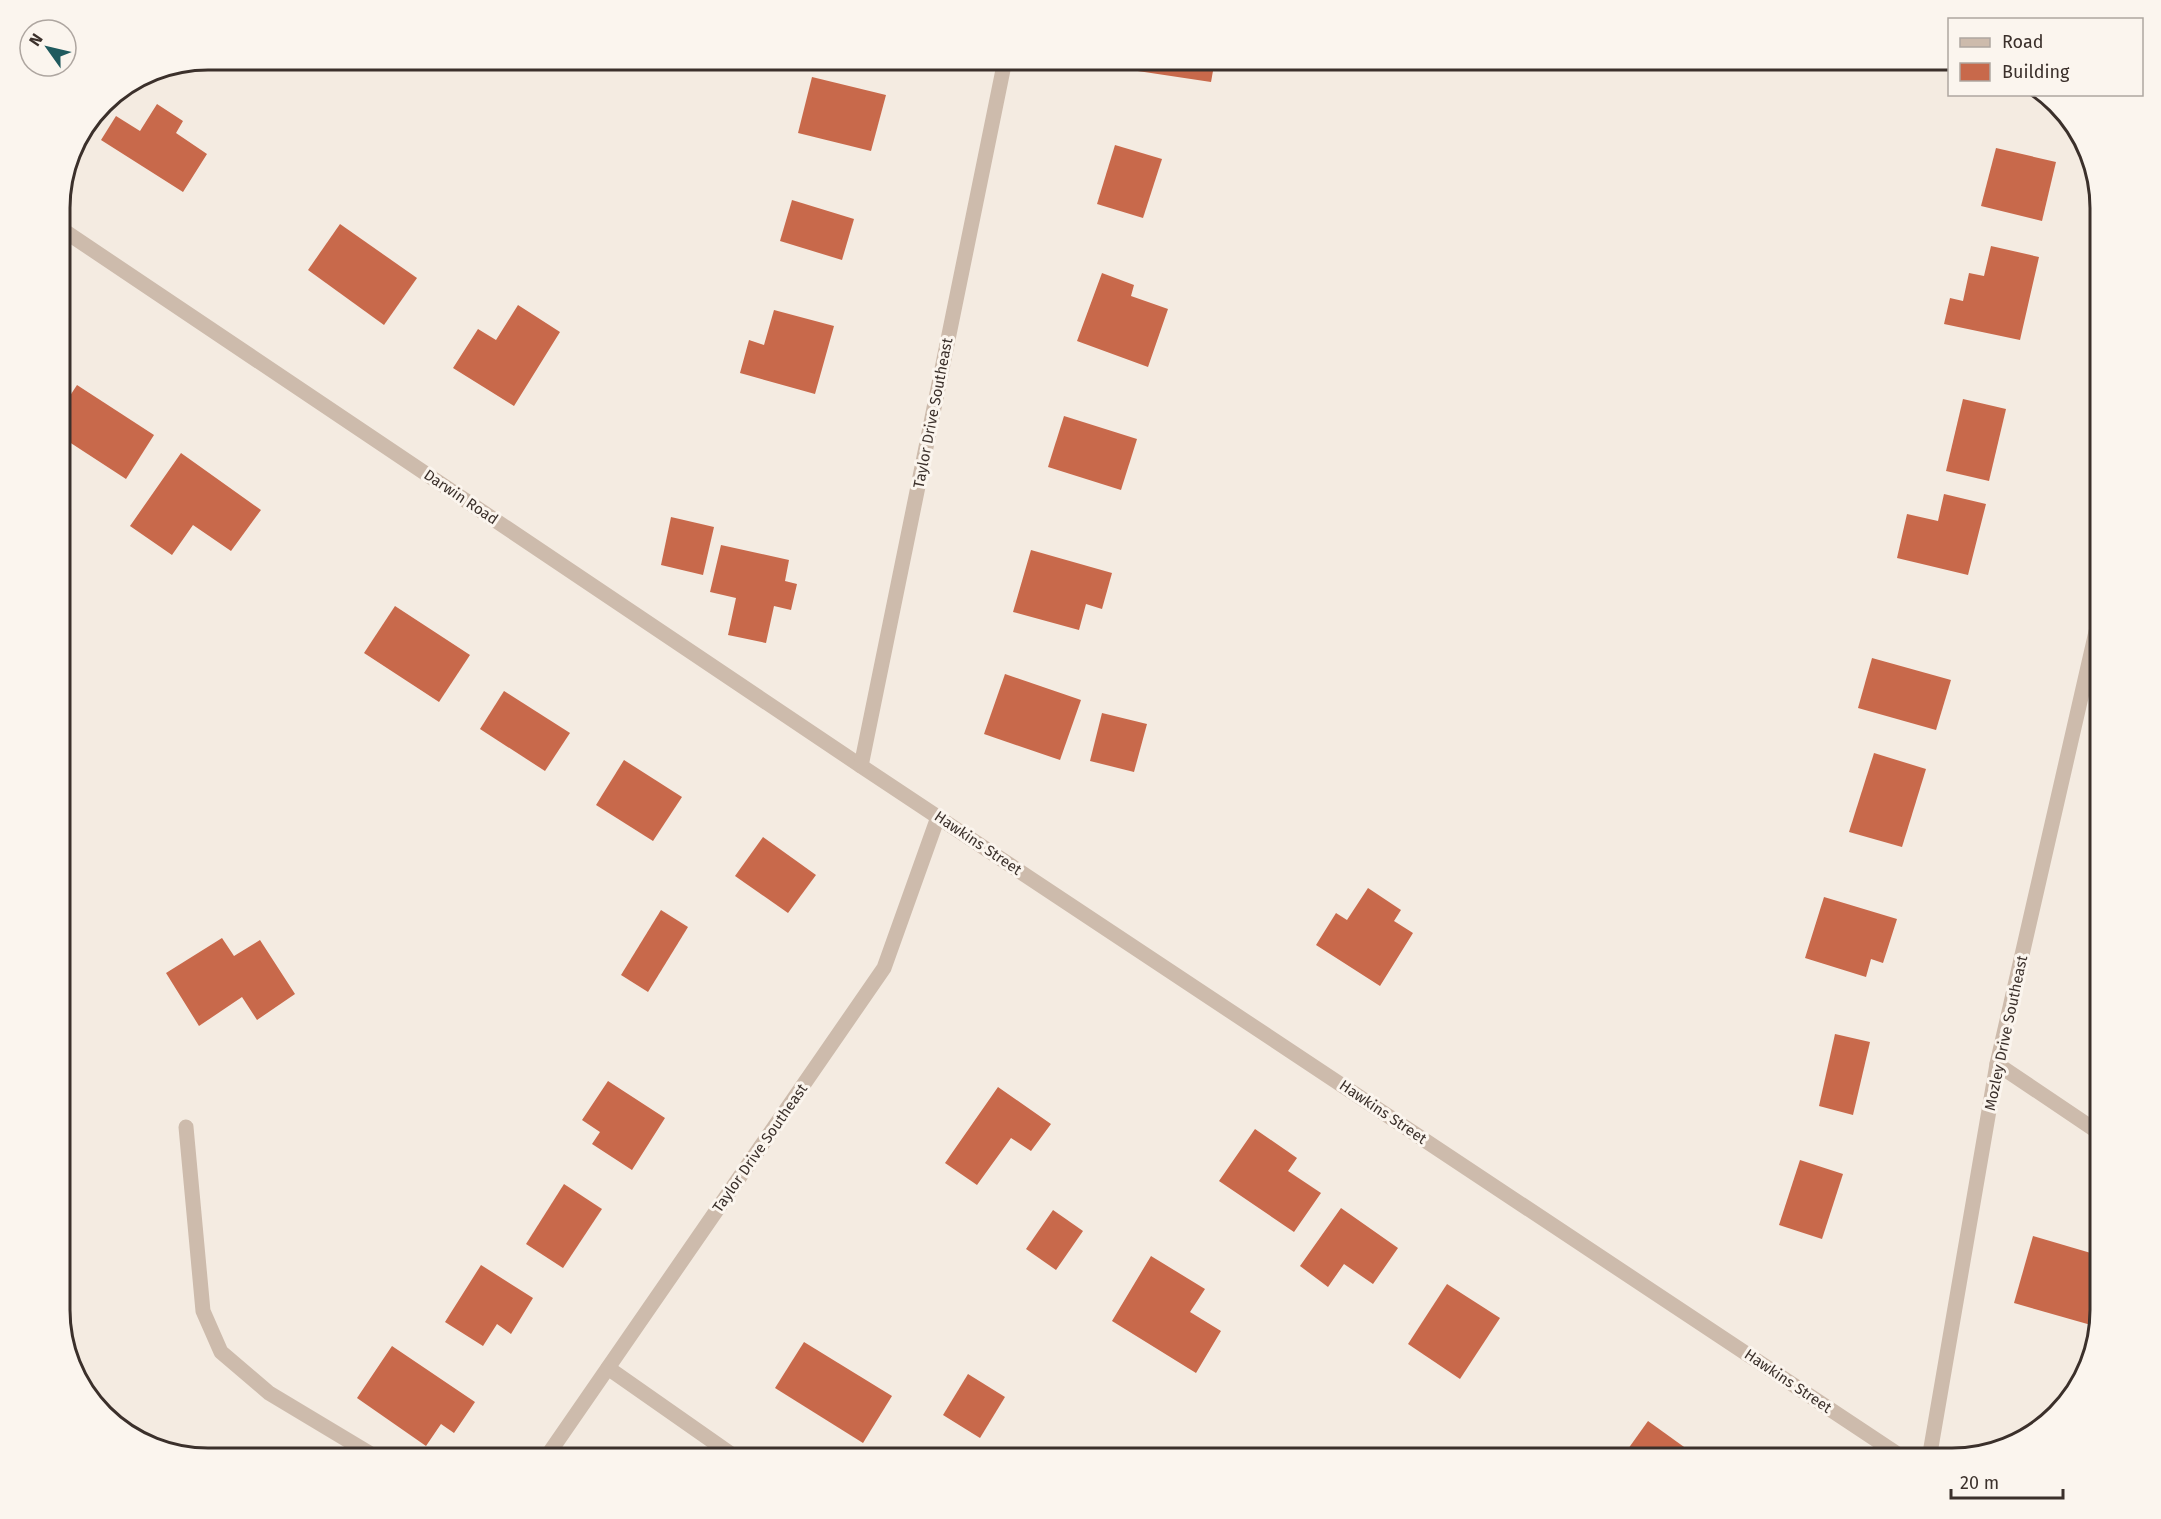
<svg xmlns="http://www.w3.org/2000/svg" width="2161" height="1519" viewBox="0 0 2161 1519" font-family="'Fira Sans',sans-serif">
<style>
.building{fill:#c8694b}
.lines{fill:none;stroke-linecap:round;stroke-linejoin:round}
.service{stroke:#cdbbac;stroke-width:15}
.minor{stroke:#cdbbac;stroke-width:15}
.labels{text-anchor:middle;stroke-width:6;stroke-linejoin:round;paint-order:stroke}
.street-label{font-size:15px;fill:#3b302b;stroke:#fbf5ee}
.rim{fill:none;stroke:#3b302b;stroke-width:3}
</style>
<rect width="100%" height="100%" fill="#f4ebe1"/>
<g class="building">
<polygon points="1133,60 1215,60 1211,82 1131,70"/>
<polygon points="812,77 886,95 871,151 798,133"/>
<polygon points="157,104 183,121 176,133 207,154 183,192 101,140 116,116 140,131"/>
<polygon points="1115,145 1162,159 1143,218 1097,204"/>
<polygon points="1996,148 2056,162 2042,221 1981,206"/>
<polygon points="792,200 854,219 842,260 780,241"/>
<polygon points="340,224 417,278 384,325 308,270"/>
<polygon points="1991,246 2039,257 2020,340 1944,324 1950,298 1963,301 1969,273 1984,276"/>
<polygon points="1102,273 1134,285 1131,296 1168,309 1148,367 1077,341"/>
<polygon points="518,305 560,332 514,406 453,368 478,329 496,340"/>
<polygon points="774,310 834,326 815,394 740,373 749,340 764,345"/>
<polygon points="77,385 154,435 126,479 60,436 60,411"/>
<polygon points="1963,399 2006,409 1989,481 1946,471"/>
<polygon points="1064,416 1137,439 1121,490 1048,467"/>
<polygon points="181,453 261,510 231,551 193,525 172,555 130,526"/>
<polygon points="1944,494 1986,504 1968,575 1897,558 1907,514 1938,521"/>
<polygon points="671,517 714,527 703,575 661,565"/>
<polygon points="721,545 789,560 785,581 797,584 791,610 774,606 766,643 728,635 736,598 710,592"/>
<polygon points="1031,550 1112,573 1102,609 1086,604 1079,630 1013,612"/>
<polygon points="395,606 470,655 439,702 364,653"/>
<polygon points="1872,658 1951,680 1936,730 1858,708"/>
<polygon points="1005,674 1081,700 1060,760 984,734"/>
<polygon points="504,691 570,733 545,771 480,729"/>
<polygon points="1102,713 1147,724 1134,772 1090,761"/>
<polygon points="1874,753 1926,769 1902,847 1849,832"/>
<polygon points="624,760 682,797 653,841 596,805"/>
<polygon points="763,837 816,875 788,913 735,876"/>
<polygon points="1368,888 1401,910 1394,921 1413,933 1380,986 1316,945 1336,913 1347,920"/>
<polygon points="1824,897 1897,919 1883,963 1871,959 1866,977 1805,958"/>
<polygon points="661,910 688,927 648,992 621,975"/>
<polygon points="222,938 234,956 260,940 295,994 257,1020 242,997 199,1026 166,973"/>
<polygon points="1835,1034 1870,1042 1853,1115 1819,1106"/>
<polygon points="608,1081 665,1118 632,1170 592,1144 600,1132 582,1120"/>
<polygon points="998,1087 1051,1124 1031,1151 1011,1138 977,1185 945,1163"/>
<polygon points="1255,1129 1297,1158 1288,1171 1321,1193 1294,1232 1219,1181"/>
<polygon points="1800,1160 1843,1174 1822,1239 1779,1225"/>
<polygon points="564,1184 602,1209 563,1268 526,1244"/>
<polygon points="1341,1208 1398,1248 1373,1284 1344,1264 1328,1287 1300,1266"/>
<polygon points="1053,1210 1083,1231 1056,1270 1026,1249"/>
<polygon points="2033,1236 2101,1256 2098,1327 2014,1303"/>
<polygon points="1151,1256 1205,1289 1190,1312 1221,1331 1196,1373 1112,1321"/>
<polygon points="481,1265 533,1298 511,1334 497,1324 483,1346 445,1322"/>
<polygon points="1447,1284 1500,1318 1460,1379 1408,1344"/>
<polygon points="804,1342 892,1396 863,1443 775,1388"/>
<polygon points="392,1346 475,1402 454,1433 441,1424 426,1446 357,1398"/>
<polygon points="968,1374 1005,1397 980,1438 943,1415"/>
<polygon points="1648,1421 1698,1457 1696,1459 1628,1459 1623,1456"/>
<polygon points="296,1451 309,1459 290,1459"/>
</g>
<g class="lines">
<polyline class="service" points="186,1127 203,1311 221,1352 269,1393 379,1459"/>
<g class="minor">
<polyline points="60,228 861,766 1905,1459"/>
<polyline points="861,766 1005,60"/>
<polyline points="1997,1064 2101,1134"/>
<polyline points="608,1368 738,1459"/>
<polyline points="545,1459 884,968 938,817"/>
<polyline points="1929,1459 1997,1064 2101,610"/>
</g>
</g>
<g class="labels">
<g class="street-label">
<text transform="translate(933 413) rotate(-79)" y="5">Taylor Drive Southeast</text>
<text transform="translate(461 497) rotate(34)" y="5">Darwin Road</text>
<text transform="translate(978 843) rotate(34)" y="5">Hawkins Street</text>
<text transform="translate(2006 1033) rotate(-78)" y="5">Mozley Drive Southeast</text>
<text transform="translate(1383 1112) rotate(34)" y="5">Hawkins Street</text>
<text transform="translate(760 1148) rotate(-55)" y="5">Taylor Drive Southeast</text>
<text transform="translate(1788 1381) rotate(34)" y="5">Hawkins Street</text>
</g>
</g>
<path d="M0 0H2161V1519H0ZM208 70H1952A138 138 0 0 1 2090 208V1310A138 138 0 0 1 1952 1448H208A138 138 0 0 1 70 1310V208A138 138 0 0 1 208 70Z" fill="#fbf5ee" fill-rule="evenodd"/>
<path class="rim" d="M208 70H1952A138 138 0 0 1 2090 208V1310A138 138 0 0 1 1952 1448H208A138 138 0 0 1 70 1310V208A138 138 0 0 1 208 70Z"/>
<rect x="1948" y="18" width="195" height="78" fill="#fbf5ee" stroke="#aea6a0" stroke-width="1.5"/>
<rect x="1960" y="38" width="30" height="9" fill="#cdbbac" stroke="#aea6a0" stroke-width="1.5"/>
<text x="2002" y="48" font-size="18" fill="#3b302b">Road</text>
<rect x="1960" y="63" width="30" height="18" fill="#c8694b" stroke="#aea6a0" stroke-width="1.5"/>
<text x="2002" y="78" font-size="18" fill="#3b302b">Building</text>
<g transform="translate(48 48) rotate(304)"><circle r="28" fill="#fbf5ee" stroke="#aea6a0" stroke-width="1.5"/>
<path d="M0-4.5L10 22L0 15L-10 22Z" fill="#1f5a5e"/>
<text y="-9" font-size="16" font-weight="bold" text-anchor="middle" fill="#3b302b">N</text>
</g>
<path d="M1951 1489v9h112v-9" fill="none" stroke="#3b302b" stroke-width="3"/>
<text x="1960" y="1489" font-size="18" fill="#3b302b" stroke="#fbf5ee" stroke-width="4.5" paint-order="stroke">20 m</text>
</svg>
